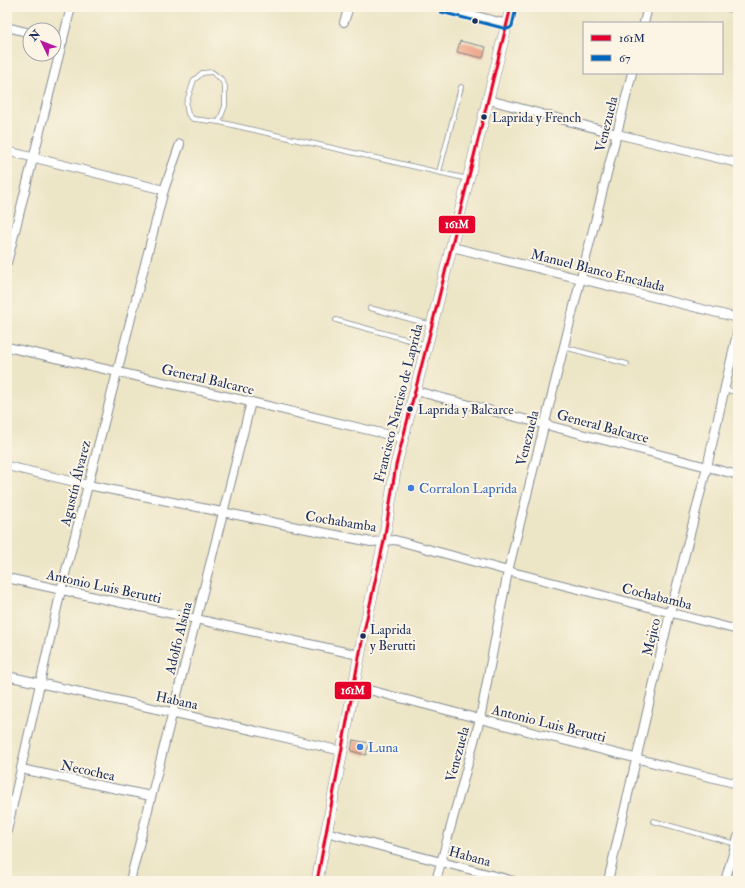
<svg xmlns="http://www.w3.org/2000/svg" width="745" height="888" viewBox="0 0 745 888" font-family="'IM FELL Double Pica',serif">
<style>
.building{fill:#ea9879}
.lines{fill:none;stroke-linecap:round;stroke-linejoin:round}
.lane-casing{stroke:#848a92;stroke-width:5.5}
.street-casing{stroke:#848a92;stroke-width:10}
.secondary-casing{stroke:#848a92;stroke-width:12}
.lane{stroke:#fff;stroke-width:4}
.street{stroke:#fff;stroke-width:8}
.secondary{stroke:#fff;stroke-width:11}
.bus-1-casing{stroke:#fcf5e5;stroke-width:6}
.bus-2-casing{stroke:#fcf5e5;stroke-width:6}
.bus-1{stroke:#e4002b;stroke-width:3}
.bus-2{stroke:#0065bd;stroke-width:3}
.bus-dot{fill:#1b2f5e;stroke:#fcf5e5;stroke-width:1.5}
.shop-dot{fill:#3f7fe0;stroke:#fcf5e5;stroke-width:1.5}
.labels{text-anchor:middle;stroke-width:4;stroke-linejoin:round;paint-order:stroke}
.bus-label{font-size:13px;fill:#1b2f5e;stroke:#fcf5e5;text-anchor:start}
.street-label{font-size:14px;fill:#1b2f5e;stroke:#fcf5e5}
.shop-label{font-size:14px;fill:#366cbe;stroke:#fcf5e5;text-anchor:start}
.line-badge{stroke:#fcf5e5;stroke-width:1.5}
.badge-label{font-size:11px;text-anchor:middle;font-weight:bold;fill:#fff}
</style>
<rect width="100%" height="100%" fill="#fcf5e5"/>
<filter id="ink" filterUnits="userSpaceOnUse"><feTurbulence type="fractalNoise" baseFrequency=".025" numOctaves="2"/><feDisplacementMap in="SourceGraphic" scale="8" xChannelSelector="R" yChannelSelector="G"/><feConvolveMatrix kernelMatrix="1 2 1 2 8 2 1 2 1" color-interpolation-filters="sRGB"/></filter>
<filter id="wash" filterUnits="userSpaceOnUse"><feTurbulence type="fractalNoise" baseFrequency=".012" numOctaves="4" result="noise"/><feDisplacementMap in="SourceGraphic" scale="16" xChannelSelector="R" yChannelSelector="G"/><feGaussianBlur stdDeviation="0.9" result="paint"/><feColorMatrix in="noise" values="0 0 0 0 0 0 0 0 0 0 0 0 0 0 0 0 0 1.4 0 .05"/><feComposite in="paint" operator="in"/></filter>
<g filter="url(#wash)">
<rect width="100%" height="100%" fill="#ece5c6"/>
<g id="blocks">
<g class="building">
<polygon points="460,41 486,47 483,58 457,52"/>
<polygon points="353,740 369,743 366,755 351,751"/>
</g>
</g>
</g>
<g filter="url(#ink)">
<use href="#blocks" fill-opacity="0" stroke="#848a92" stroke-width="1"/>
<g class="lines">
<defs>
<g id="lane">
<polyline points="219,122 225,106 225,86 221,79 212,72 202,73 194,80 186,104 188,114 193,119 219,122 468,179"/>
<polyline points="439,172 461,87"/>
<polyline points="370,308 432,325"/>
<polyline points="336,320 427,345"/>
<polyline points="564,347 627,364"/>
<polyline points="725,389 738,393"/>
<polyline points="653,821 736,844"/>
</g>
<g id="street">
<polyline points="442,7 507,24"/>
<polyline points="729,7 738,9"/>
<polyline points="344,22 349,7"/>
<polyline points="644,23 648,7"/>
<polyline points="7,27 30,33"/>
<polyline points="54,39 63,41"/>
<polyline points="489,100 617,134 738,163"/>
<polyline points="7,151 164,190"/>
<polyline points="452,247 738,318"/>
<polyline points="7,263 71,7"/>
<polyline points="7,347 251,402 402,438"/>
<polyline points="416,391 738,475"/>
<polyline points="7,466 88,485 371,542 395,540 508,571 738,630"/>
<polyline points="7,578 196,619 359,655"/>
<polyline points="7,676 243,728 342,751"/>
<polyline points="354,686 480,719 738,784"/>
<polyline points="21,769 151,796"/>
<polyline points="7,831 61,590 164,190 180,144"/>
<polyline points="326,832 514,881"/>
<polyline points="130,881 251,402"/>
<polyline points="436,881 480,719 508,571 632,73"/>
<polyline points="608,881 670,613 707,467 738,329"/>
<polyline points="725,881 738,837"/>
</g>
<polyline id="secondary" points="317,881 342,751 363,636 384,541 396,465 432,325 511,7"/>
</defs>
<use href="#lane" class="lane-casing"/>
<use href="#street" class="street-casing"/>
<use href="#secondary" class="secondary-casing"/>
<use href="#lane" class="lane"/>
<use href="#street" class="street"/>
<use href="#secondary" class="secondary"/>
<defs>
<polyline id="bus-1" points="317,881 363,636 384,541 396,465 432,325 511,7"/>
<polyline id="bus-2" points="441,12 507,29 510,28 512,26 516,8"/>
</defs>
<use href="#bus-1" class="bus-1-casing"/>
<use href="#bus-2" class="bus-2-casing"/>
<use href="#bus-1" class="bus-1"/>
<use href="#bus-2" class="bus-2"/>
</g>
</g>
<g class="bus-dot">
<circle cx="475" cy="21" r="3.5"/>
<circle cx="484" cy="117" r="3.5"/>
<circle cx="410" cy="409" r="3.5"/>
<circle cx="363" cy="636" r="3.5"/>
</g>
<g class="shop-dot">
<circle cx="411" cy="488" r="4"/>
<circle cx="360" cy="747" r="4"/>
</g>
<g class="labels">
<g class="bus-label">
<text x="492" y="122">Laprida y French</text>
<text x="418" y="414">Laprida y Balcarce</text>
<text x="370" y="634">Laprida<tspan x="370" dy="16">y Berutti</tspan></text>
</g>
<g class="street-label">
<text transform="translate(606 124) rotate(-76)" y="5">Venezuela</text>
<text transform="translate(598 270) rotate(14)" y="5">Manuel Blanco Encalada</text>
<text transform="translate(208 379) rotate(13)" y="5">General Balcarce</text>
<text transform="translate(398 403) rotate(-76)" y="5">Francisco Narciso de Laprida</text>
<text transform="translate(603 426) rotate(15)" y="5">General Balcarce</text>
<text transform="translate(527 438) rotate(-76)" y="5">Venezuela</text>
<text transform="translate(75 483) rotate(-76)" y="5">Agustín Álvarez</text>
<text transform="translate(341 521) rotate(9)" y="5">Cochabamba</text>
<text transform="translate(104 586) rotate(12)" y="5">Antonio Luis Berutti</text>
<text transform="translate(657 596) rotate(14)" y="5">Cochabamba</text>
<text transform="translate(651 637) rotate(-77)" y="5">Mejico</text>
<text transform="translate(178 638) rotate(-76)" y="5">Adolfo Alsina</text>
<text transform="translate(177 700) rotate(12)" y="5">Habana</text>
<text transform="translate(549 723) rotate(14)" y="5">Antonio Luis Berutti</text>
<text transform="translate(457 754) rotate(-75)" y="5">Venezuela</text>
<text transform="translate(88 770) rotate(12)" y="5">Necochea</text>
<text transform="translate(470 856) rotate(15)" y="5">Habana</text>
</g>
<g class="shop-label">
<text x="419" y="493">Corralon Laprida</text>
<text x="368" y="752">Luna</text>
</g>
</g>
<g class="line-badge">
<rect x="438" y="215" width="38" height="19" rx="4" fill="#e4002b"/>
<rect x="334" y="681" width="38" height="19" rx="4" fill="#e4002b"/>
</g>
<g class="badge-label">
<text x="457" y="228">161M</text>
<text x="353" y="694">161M</text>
</g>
<rect width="745" height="888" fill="none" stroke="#fcf5e5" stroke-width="24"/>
<rect x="583" y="22" width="140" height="52" fill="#fcf5e5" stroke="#a2a6af"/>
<rect x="591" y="35" width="20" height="6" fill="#e4002b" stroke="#a2a6af"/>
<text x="619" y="42" font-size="12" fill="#1b2f5e">161M</text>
<rect x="591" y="55" width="20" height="6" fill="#0065bd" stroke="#a2a6af"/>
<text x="619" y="62" font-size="12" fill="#1b2f5e">67</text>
<g transform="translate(42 42) rotate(313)"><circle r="19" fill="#fcf5e5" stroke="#a2a6af"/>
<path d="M0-3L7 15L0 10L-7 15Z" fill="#b5179e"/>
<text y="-6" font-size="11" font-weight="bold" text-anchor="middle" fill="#1b2f5e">N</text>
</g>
</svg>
